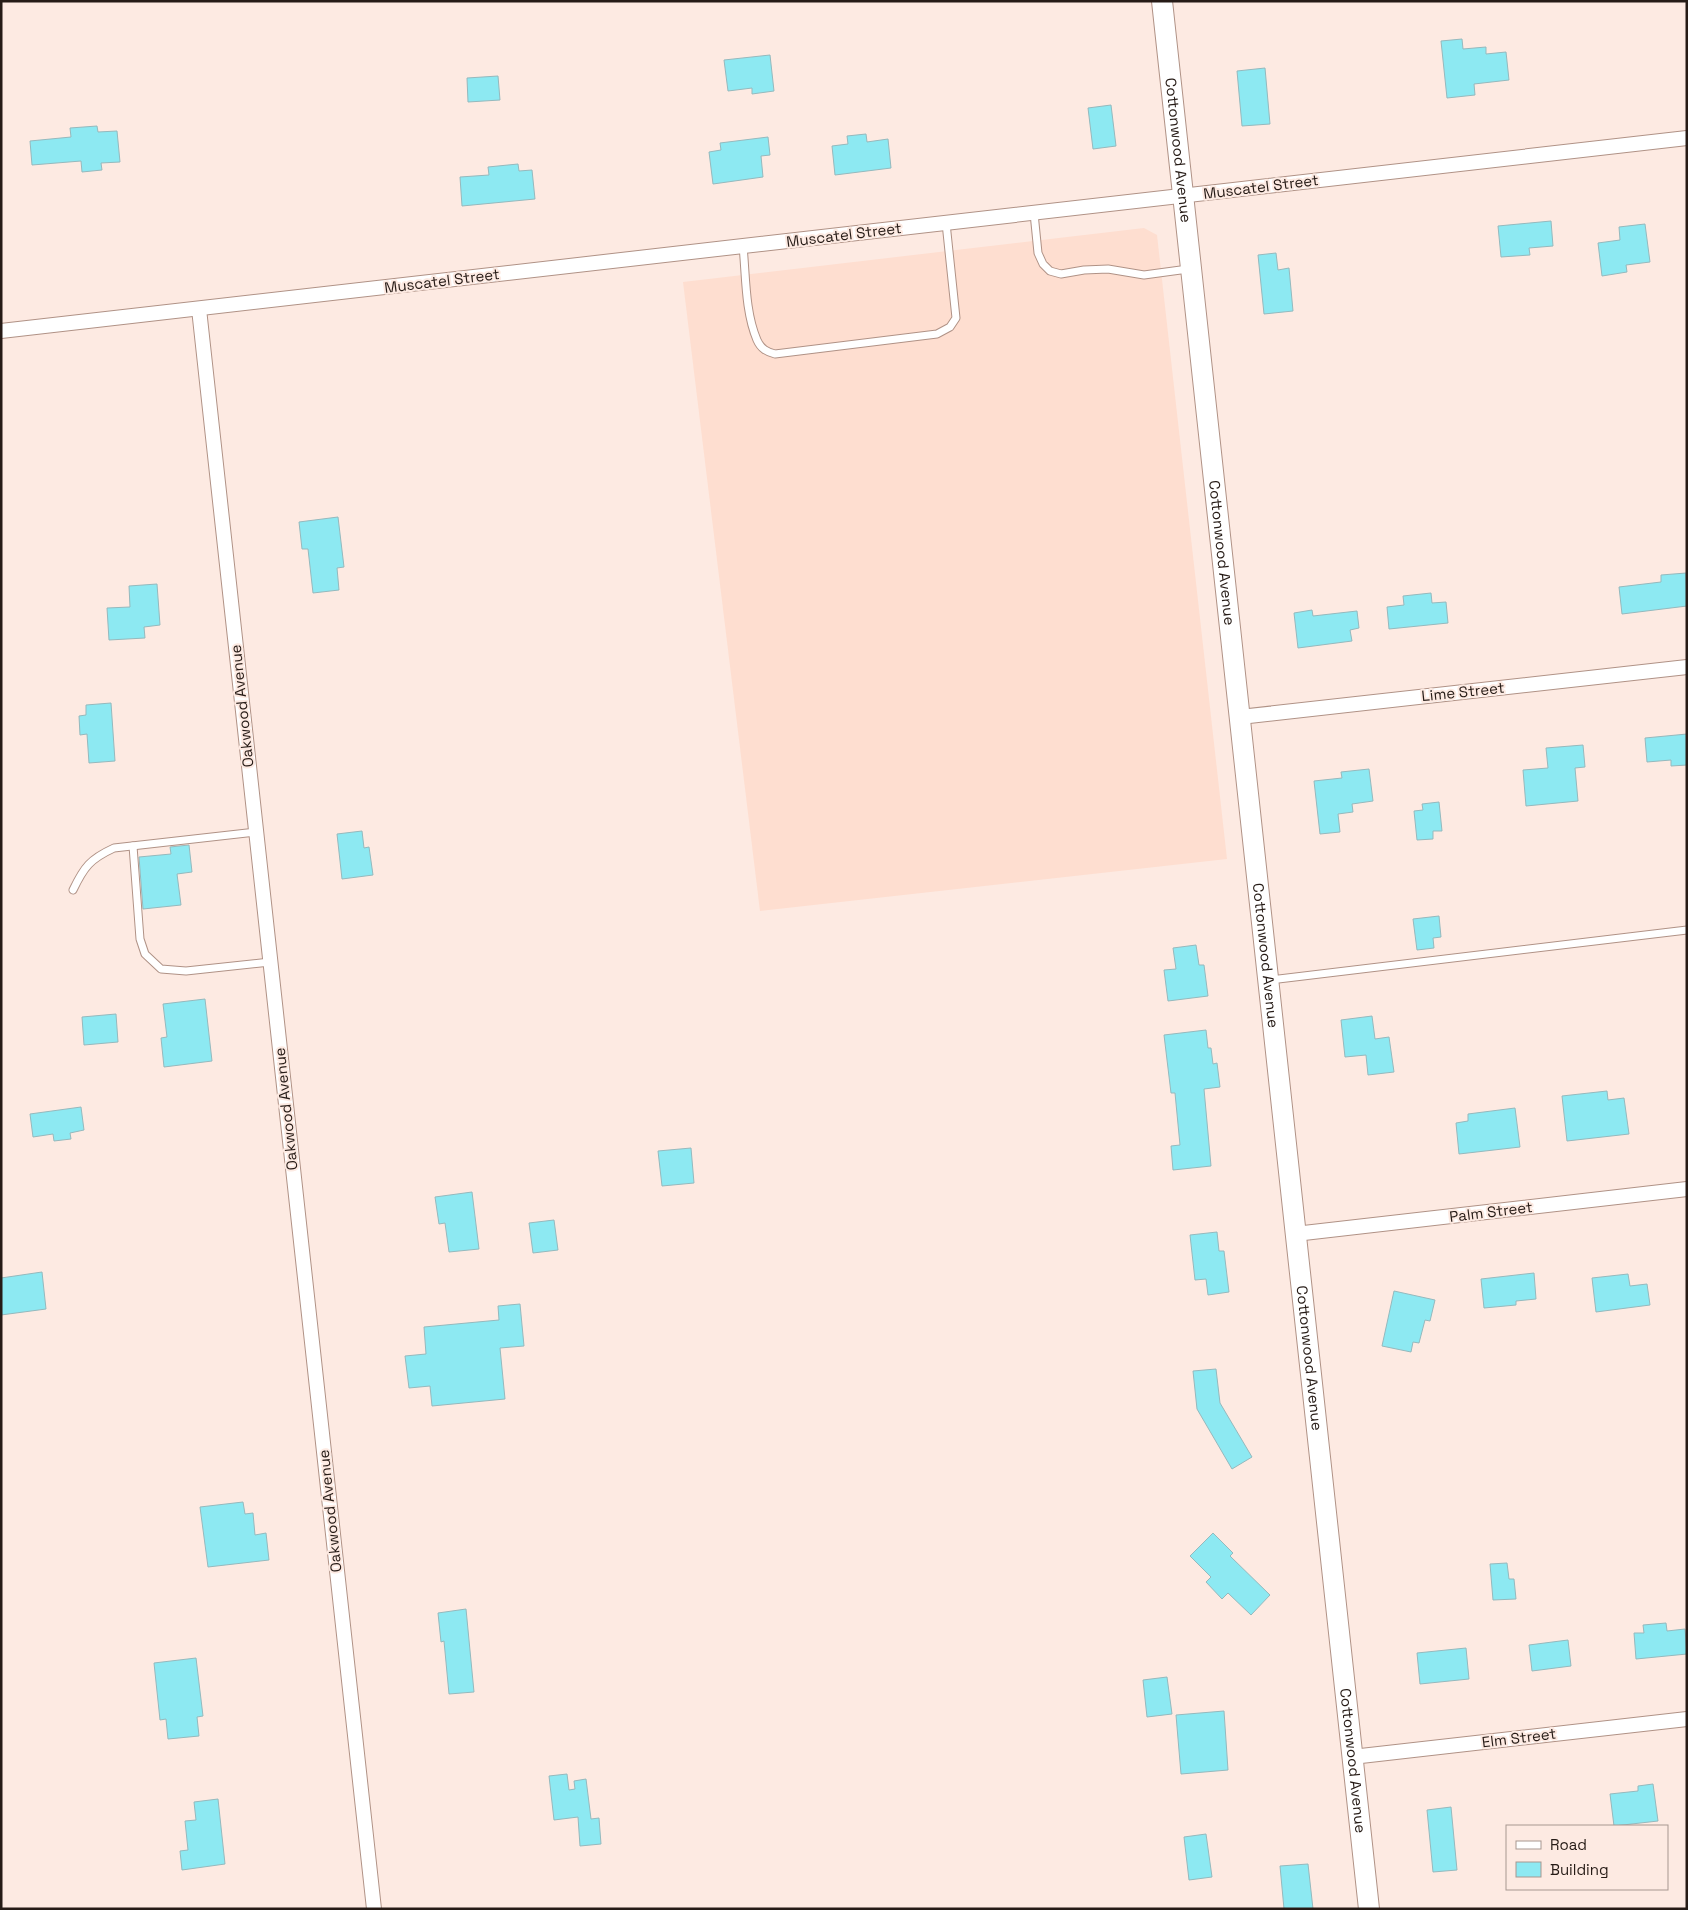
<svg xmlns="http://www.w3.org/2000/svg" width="1688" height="1910" viewBox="0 0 1688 1910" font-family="'Space Grotesk',sans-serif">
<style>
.built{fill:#feded0}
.building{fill:#8de9f2;stroke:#95b9bd}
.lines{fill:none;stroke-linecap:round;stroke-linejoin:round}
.lane-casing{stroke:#b09286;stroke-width:9}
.street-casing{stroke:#b09286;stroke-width:16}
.secondary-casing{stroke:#b09286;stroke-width:22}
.lane{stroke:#fff;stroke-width:7}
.street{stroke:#fff;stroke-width:14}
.secondary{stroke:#fff;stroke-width:20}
.labels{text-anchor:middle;stroke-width:4;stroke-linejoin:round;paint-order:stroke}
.street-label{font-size:15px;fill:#261b16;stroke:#fdeae2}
</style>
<rect width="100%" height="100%" fill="#fdeae2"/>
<polygon class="built" points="1144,228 1157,235 1227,859 760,911 683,282"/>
<g class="building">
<polygon points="1462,39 1463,49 1486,47 1486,54 1506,52 1509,80 1474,84 1475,95 1447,98 1441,41"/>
<polygon points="770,55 774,91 752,94 752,88 728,91 724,60"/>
<polygon points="1265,68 1270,124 1242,126 1237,71"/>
<polygon points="498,76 500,100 468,102 467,78"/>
<polygon points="1111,105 1116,146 1093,149 1088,108"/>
<polygon points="97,126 98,132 117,131 120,162 101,163 102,170 82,172 81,161 32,165 30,141 71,137 70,128"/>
<polygon points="866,134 867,142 888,139 891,168 835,175 832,146 848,144 847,136"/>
<polygon points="768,137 770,155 761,156 763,177 713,184 709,152 721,150 720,143"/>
<polygon points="518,164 519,171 532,170 535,199 462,206 460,177 489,175 488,167"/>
<polygon points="1551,221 1553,246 1529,248 1530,255 1501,257 1498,226"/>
<polygon points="1645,224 1650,262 1626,265 1627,272 1602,276 1598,243 1620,240 1619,227"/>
<polygon points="1276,253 1278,270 1289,268 1293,311 1264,314 1258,255"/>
<polygon points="338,517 344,567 337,568 339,590 313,593 308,549 302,549 299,522"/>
<polygon points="1686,573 1687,606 1622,614 1619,587 1661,582 1661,575"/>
<polygon points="157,584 160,625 144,627 145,638 109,640 107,608 130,607 129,586"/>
<polygon points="1431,593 1432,603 1446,602 1448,623 1389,629 1387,607 1404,605 1403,596"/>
<polygon points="1312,610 1313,616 1357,611 1359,628 1350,630 1352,641 1298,648 1294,613"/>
<polygon points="111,703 115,761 89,763 87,734 80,735 79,716 86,715 86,705"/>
<polygon points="1687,734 1687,765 1671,766 1671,760 1647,762 1645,738"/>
<polygon points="1583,745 1585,767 1575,768 1578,801 1526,806 1523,770 1548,768 1546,748"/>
<polygon points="1369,769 1373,801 1352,804 1353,812 1338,814 1340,832 1320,834 1314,781 1342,778 1341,772"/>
<polygon points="1439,802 1442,831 1433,831 1433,839 1417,840 1414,811 1423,810 1422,804"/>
<polygon points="362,831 364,848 369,847 373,875 342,879 337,834"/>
<polygon points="189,845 192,872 177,874 181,905 143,909 139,857 171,854 170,847"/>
<polygon points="1439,916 1441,937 1433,938 1434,948 1417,950 1413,919"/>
<polygon points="1196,945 1199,965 1204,965 1208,996 1168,1001 1164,970 1176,969 1173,948"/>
<polygon points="205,999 212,1061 164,1067 161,1038 167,1037 163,1004"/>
<polygon points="116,1014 118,1042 84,1045 82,1017"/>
<polygon points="1372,1016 1375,1039 1389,1037 1394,1072 1368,1075 1366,1055 1345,1057 1341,1020"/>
<polygon points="1206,1030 1208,1048 1211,1048 1213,1064 1217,1063 1220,1087 1204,1089 1211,1166 1173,1170 1171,1146 1180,1145 1175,1093 1171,1093 1164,1035"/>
<polygon points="1607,1091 1608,1100 1624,1098 1629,1134 1567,1141 1562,1096"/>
<polygon points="81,1107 84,1130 70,1133 71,1139 54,1141 53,1134 33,1137 30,1114"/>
<polygon points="1515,1108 1520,1147 1459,1154 1456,1123 1468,1121 1468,1114"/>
<polygon points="691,1148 694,1183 662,1186 658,1151"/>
<polygon points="472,1192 479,1249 449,1252 445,1223 439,1224 435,1197"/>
<polygon points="554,1220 558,1250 533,1253 529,1223"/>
<polygon points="1217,1232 1219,1251 1224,1251 1229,1292 1208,1295 1206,1279 1195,1280 1190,1235"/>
<polygon points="42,1272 46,1309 1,1315 1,1278"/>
<polygon points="1534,1273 1536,1299 1516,1301 1516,1305 1484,1308 1481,1279"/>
<polygon points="1628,1274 1630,1286 1647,1284 1650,1305 1596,1312 1592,1278"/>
<polygon points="1394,1291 1435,1300 1430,1321 1425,1320 1419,1343 1413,1342 1411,1352 1382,1346"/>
<polygon points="520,1304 524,1346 500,1348 505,1399 432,1406 430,1386 409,1388 405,1356 426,1354 424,1327 499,1320 498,1306"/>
<polygon points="1216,1369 1220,1403 1252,1457 1232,1469 1197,1409 1193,1371"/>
<polygon points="243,1502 245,1514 253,1513 255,1535 266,1533 269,1560 208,1567 200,1507"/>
<polygon points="1213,1533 1233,1553 1230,1556 1270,1595 1251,1615 1228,1593 1222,1599 1206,1582 1211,1577 1190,1556"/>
<polygon points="1507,1563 1509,1579 1514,1579 1516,1599 1493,1600 1490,1564"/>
<polygon points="466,1609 474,1692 449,1694 444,1641 441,1642 438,1613"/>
<polygon points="1666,1623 1667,1631 1685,1629 1687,1654 1636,1659 1634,1633 1644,1633 1643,1625"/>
<polygon points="1568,1640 1571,1666 1532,1671 1529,1645"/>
<polygon points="1466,1648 1469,1679 1420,1684 1417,1653"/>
<polygon points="196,1658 203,1716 197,1717 199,1736 168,1739 166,1719 160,1720 154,1663"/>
<polygon points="1167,1677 1172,1714 1147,1717 1143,1680"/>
<polygon points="1224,1711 1228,1770 1181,1774 1176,1715"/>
<polygon points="567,1774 569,1790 575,1789 574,1781 586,1779 591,1819 599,1818 601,1844 580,1846 578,1817 554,1820 549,1776"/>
<polygon points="1653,1784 1658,1821 1614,1826 1610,1794 1638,1791 1638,1786"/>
<polygon points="218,1799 225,1864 182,1870 180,1851 188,1850 185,1821 196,1820 194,1802"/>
<polygon points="1451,1807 1457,1870 1433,1872 1427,1810"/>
<polygon points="1206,1834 1212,1877 1189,1880 1184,1837"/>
<polygon points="1308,1864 1313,1909 1284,1909 1280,1866"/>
</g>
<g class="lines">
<defs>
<g id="lane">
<polyline points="1034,213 1038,253 1043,264 1050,271 1061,274 1084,270 1108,269 1144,275 1188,269"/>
<path d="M743 246C746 276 745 312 757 340 761 349 767 352 775 354L937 334 950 327 956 318 946 223"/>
<polyline points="133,846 140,939 145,954 161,969 186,971 270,962"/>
<path d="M73 890C84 867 90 859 114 848L256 832"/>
<polyline points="1270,980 1687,930"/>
</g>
<g id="street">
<polyline points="199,309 374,1909"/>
<polyline points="1,331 1687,138"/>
<polyline points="1240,717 1687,667"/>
<polyline points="1295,1234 1687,1189"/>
<polyline points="1352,1757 1687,1719"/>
</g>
<g id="secondary">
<path id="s1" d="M1162 1 1369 1909"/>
</g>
</defs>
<use href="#lane" class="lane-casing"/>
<use href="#street" class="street-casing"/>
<use href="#secondary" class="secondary-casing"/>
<use href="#lane" class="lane"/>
<use href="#street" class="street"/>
<use href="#secondary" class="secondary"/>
</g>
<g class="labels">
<g class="street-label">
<text dy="5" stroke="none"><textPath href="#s1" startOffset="150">Cottonwood Avenue</textPath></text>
<text transform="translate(1261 187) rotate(-7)" y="5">Muscatel Street</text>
<text transform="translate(844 235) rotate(-7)" y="5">Muscatel Street</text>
<text transform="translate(442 281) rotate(-7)" y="5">Muscatel Street</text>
<text dy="5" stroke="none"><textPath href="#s1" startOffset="555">Cottonwood Avenue</textPath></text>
<text transform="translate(1463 692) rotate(-6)" y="5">Lime Street</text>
<text transform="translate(242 706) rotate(-96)" y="5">Oakwood Avenue</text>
<text dy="5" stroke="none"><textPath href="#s1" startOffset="960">Cottonwood Avenue</textPath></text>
<text transform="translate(286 1109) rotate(-96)" y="5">Oakwood Avenue</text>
<text transform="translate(1491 1212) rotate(-7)" y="5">Palm Street</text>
<text dy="5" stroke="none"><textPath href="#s1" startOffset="1365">Cottonwood Avenue</textPath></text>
<text transform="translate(330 1511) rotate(-96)" y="5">Oakwood Avenue</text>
<text transform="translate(1519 1738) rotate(-7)" y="5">Elm Street</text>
<text dy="5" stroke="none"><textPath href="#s1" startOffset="1770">Cottonwood Avenue</textPath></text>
</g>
</g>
<rect width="1688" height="1910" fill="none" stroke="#261b16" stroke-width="5"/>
<rect x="1506" y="1825" width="162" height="65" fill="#fdeae2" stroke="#a79790"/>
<rect x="1516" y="1841" width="25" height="8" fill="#ffffff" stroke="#a79790"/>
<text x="1550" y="1850" font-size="15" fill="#261b16">Road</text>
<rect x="1516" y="1862" width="25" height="15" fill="#8de9f2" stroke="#a79790"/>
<text x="1550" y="1875" font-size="15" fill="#261b16">Building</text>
</svg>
